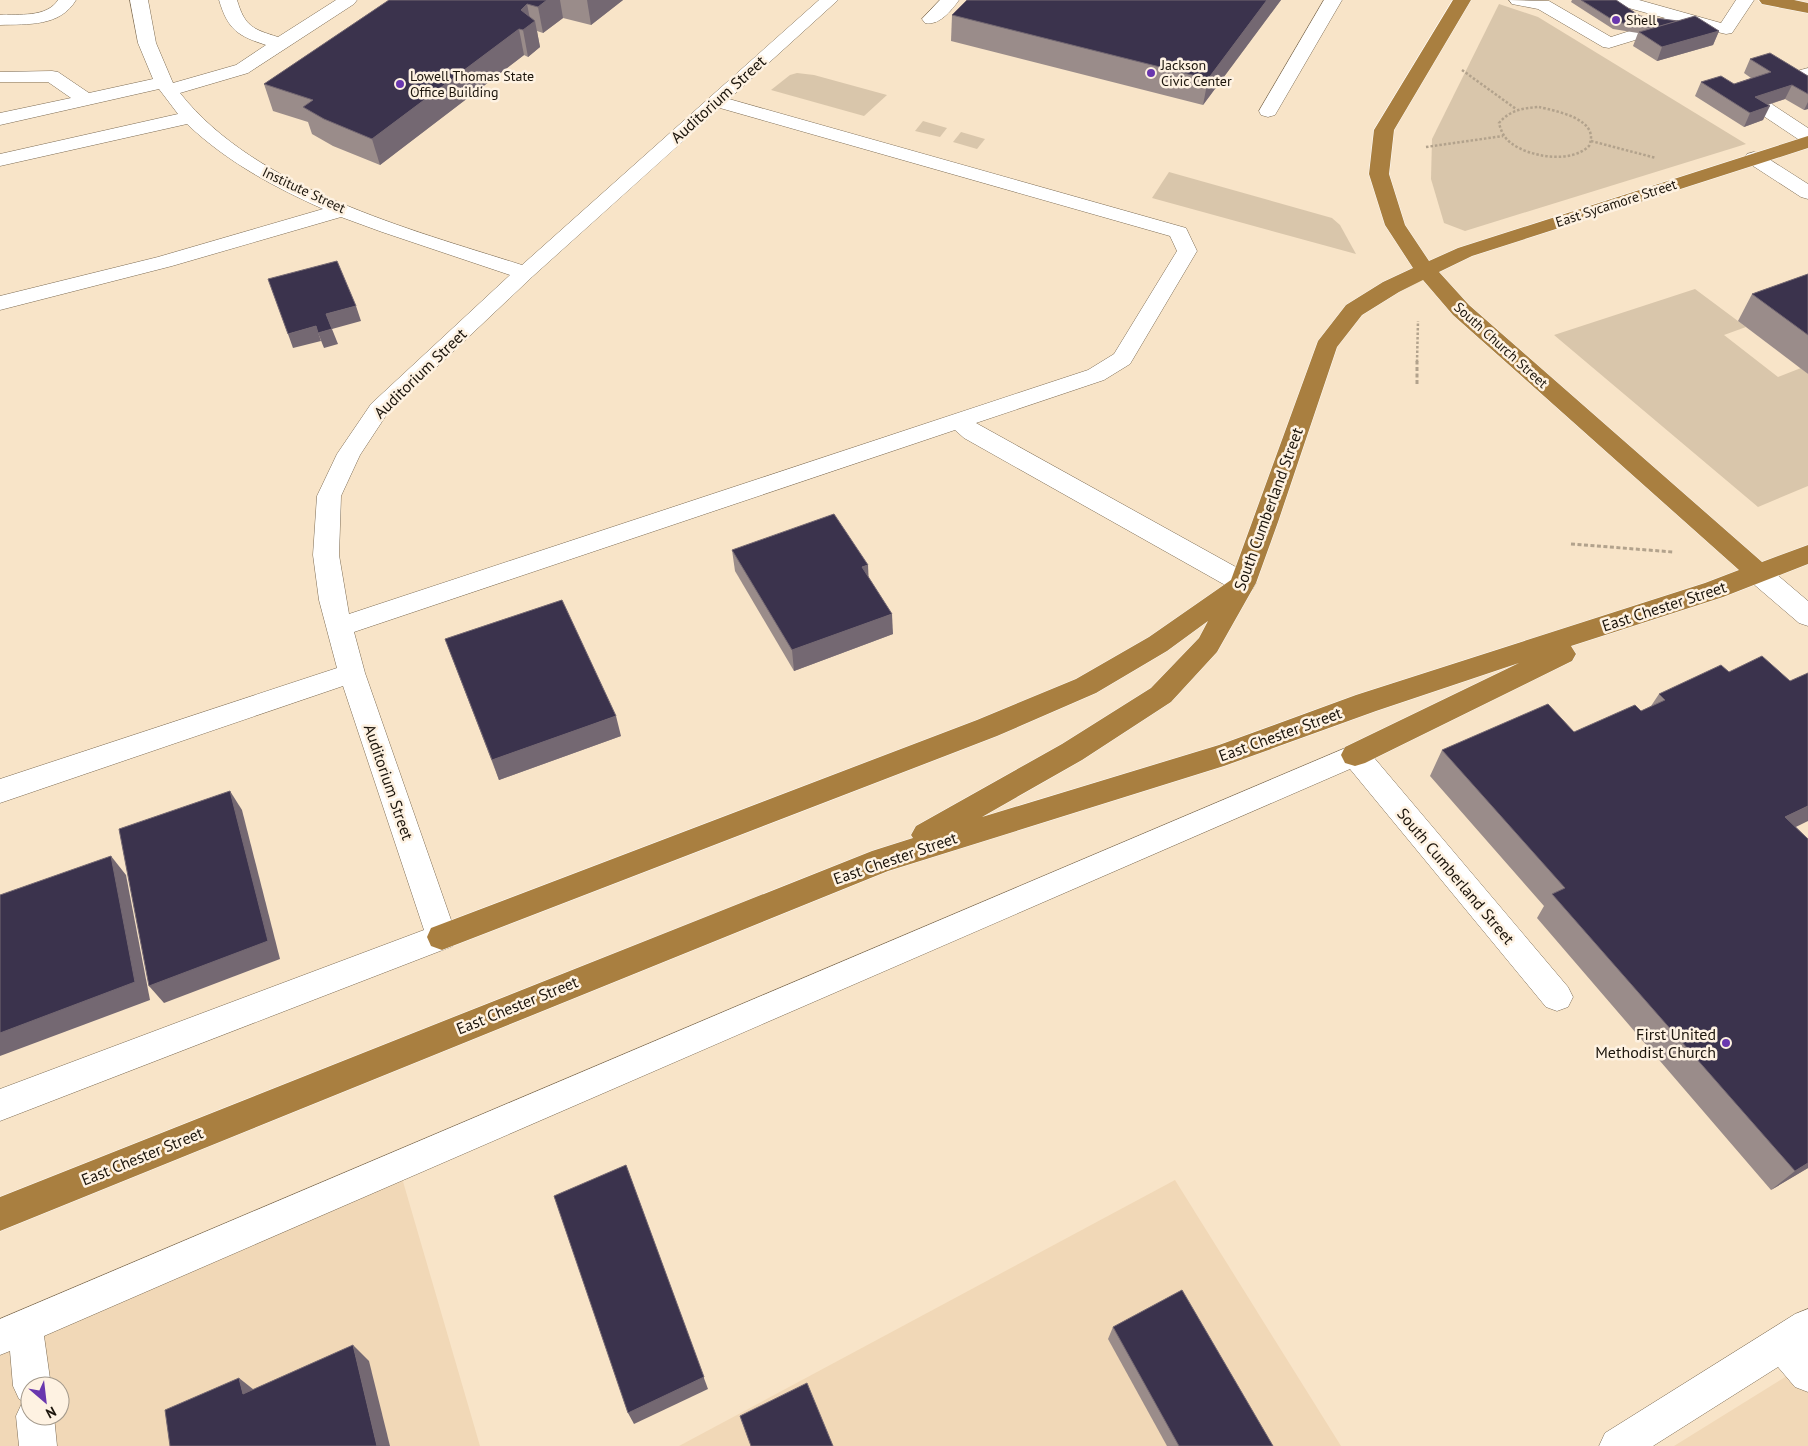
<svg xmlns="http://www.w3.org/2000/svg" width="1808" height="1446" viewBox="0 0 1808 1446" font-family="'PT Sans',sans-serif">
<style>
.built{fill:#f1d8b7;fill-rule:evenodd}
.green{fill:#d9c6ab}
.lines{fill:none;stroke-linecap:round;stroke-linejoin:round}
.minor-casing{stroke:#7d6c54;stroke-width:1}
.highway-casing{stroke:#fff;stroke-width:1}
.path-far1{stroke:#b2a28c;stroke-width:2.5;stroke-dasharray:2.5 2;stroke-linecap:butt}
.path{stroke:#b2a28c;stroke-width:3;stroke-dasharray:4 2.5;stroke-linecap:butt}
.minor{fill:#fff;fill-rule:evenodd}
.highway{fill:#a97f40;fill-rule:evenodd}
.wall{fill:#9a8c8a}
.shaded-wall{fill:#746872}
.building{fill:#3b334d;stroke:#746872}
.poi-dot{fill:#6937ae;stroke:#fef2e2;stroke-width:2}
.labels{text-anchor:middle;stroke-width:5;stroke-linejoin:round;paint-order:stroke}
.far-poi-label{font-size:14px;fill:#1c150c;stroke:#fef2e2;text-anchor:start}
.far-street-label{font-size:14px;fill:#1c150c;stroke:#fef2e2}
.street-label{font-size:16px;fill:#1c150c;stroke:#fef2e2}
.poi-label{font-size:16px;fill:#1c150c;stroke:#fef2e2;text-anchor:end}
</style>
<rect width="100%" height="100%" fill="#f8e4c8"/>
<g class="built">
<path d="M402 1178 480 1446H0V1352ZM30 1386H60V1416H30Z"/>
<polygon points="1175,1180 1341,1446 679,1446"/>
<polygon points="1808,1363 1808,1446 1674,1446"/>
</g>
<g class="green">
<polygon points="1499,4 1538,17 1746,144 1465,231 1444,223 1431,179 1432,139"/>
<polygon points="797,73 814,75 887,95 864,116 771,90 790,75"/>
<polygon points="923,121 947,128 940,137 915,131"/>
<polygon points="961,132 985,139 977,149 953,142"/>
<polygon points="1169,172 1332,218 1340,225 1356,254 1152,198"/>
<polygon points="1695,289 1746,327 1724,335 1778,377 1801,368 1808,374 1808,486 1758,507 1554,335"/>
</g>
<g class="lines">
<defs>
<g id="minor">
<path d="M58 0H76C60 27 28 24 0 25V15C18 14 47 18 58 0Z"/>
<path d="M130 0H148L156 43 173 83 236 65 266 45C238 36 228 30 219 0H237C245 27 253 29 278 37L336 0H357L354 4 248 73 180 93C256 189 409 229 522 265L819 0H838L729 99 1186 228 1197 251 1130 364 1104 380 976 423 1252 576 1256 583 1252 590 1243 592 1234 590 964 438 955 430 354 632 365 673 457 937 453 946 0 1121V1089L424 930 343 686 0 803V779L337 668 319 600 313 555 317 496 337 454 371 404 510 275 382 232 341 217 172 266 0 310V296L158 257 323 209C274 187 227 162 187 124L0 166V154L178 114 159 89 0 125V113L71 98 48 82H0V72L52 71 58 72 89 93 153 79 138 43ZM720 108 1170 236 1177 251 1114 354 1088 370 349 614 339 555 341 496 360 455 387 414 532 277Z"/>
<path d="M940 0H959C951 11 939 26 925 23L922 19Z"/>
<polygon points="1324,0 1342,0 1275,115 1268,117 1261,115 1259,111"/>
<polygon points="1509,0 1549,1 1611,37 1639,28 1645,29 1648,33 1645,37 1609,48 1603,47 1538,9 1512,4"/>
<polygon points="1611,0 1639,0 1721,23 1736,0 1754,0 1732,33 1726,34 1683,24 1661,31 1655,30 1652,26 1655,22 1665,18 1614,4"/>
<path d="M1808 68V81L1778 90 1767 97 1773 105 1808 128V143L1801 141 1759 113 1748 95C1755 84 1795 71 1808 68Z"/>
<polygon points="1754,152 1761,154 1808,184 1808,199 1801,197 1747,162 1744,158 1747,154"/>
<polygon points="1759,565 1768,567 1808,601 1808,626 1799,623 1750,581 1746,574 1750,567"/>
<polygon points="1355,744 1365,747 1568,987 1573,997 1568,1007 1557,1011 1546,1007 1350,769 44,1336 51,1386 30,1386 30,1416 54,1416 57,1446 19,1446 16,1416 22,1403 25,1402 19,1399 13,1386 10,1351 0,1355 0,1319"/>
<polygon points="1808,1309 1808,1392 1795,1387 1778,1367 1653,1446 1599,1446 1605,1433 1795,1314"/>
</g>
<g id="highway">
<path d="M1453 0H1471L1394 130 1389 174 1405 225 1429 261 1458 248 1808 136V148L1472 256 1439 272 1469 305 1762 562 1808 545V564L1723 597 1571 646 1576 654 1572 661 1365 763 1355 766 1345 763 1341 755 1345 747 1519 663 1376 711 1224 766 888 871 0 1231V1197L872 851 913 838 911 835 916 826 1062 744 1151 688 1199 638 1208 621 1167 651 1096 693 997 736 442 950 431 946 427 937 431 928 977 720 1076 679 1149 637 1231 580 1318 341 1346 305 1383 282 1413 268 1385 225 1369 174 1374 130ZM1423 280 1453 315 1739 570 1705 583 1356 695 1219 745 982 817 1082 760 1171 702 1217 652 1256 583 1278 522 1337 347 1362 315 1399 292Z"/>
<polygon points="1759,0 1794,0 1808,3 1808,13 1762,4"/>
</g>
</defs>
<use href="#minor" class="minor-casing"/>
<use href="#highway" class="highway-casing"/>
<g class="path-far1">
<polyline points="1462,70 1516,109"/>
<path d="M1539 107C1556 111 1601 119 1589 146 1571 164 1529 157 1511 143 1504 138 1501 131 1499 123 1510 110 1523 108 1539 107Z"/>
<polyline points="1591,141 1656,158"/>
<polyline points="1426,147 1503,136"/>
<polyline points="1417,362 1418,321"/>
</g>
<g class="path">
<polyline points="1417,384 1417,361"/>
<polyline points="1571,544 1673,552"/>
</g>
<use href="#minor" class="minor"/>
<use href="#highway" class="highway"/>
</g>
<g class="wall">
<polygon points="389,0 623,0 591,25 563,18 543,33 537,31 540,47 528,57 524,55 380,165 333,146 312,134 308,122 273,111 264,84"/>
<polygon points="1281,0 1203,105 951,41 952,15"/>
<polygon points="1572,0 1616,0 1640,16 1719,31 1713,45 1657,61 1633,46 1638,33 1613,29 1571,2"/>
<polygon points="1750,59 1808,76 1808,109 1804,110 1785,99 1768,105 1763,120 1744,127 1695,96 1701,82 1734,84 1751,78 1744,73"/>
<polygon points="1808,274 1808,374 1738,321 1752,294"/>
<polygon points="732,550 868,577 893,634 794,671 735,571"/>
<polygon points="445,639 621,736 499,780"/>
<polygon points="1659,694 1808,839 1808,1168 1771,1190 1537,918 1544,906 1430,776 1442,750 1574,732 1641,711 1651,706"/>
<polygon points="1113,1327 1273,1446 1167,1446 1108,1339"/>
</g>
<g class="shaded-wall">
<polygon points="547,0 560,0 563,18 543,33 538,7"/>
<polygon points="587,0 623,0 591,25"/>
<polygon points="1267,0 1281,0 1203,105 1208,79"/>
<polygon points="527,4 531,24 535,21 540,47 528,57 523,30 521,10"/>
<polygon points="519,29 524,55 380,165 372,139"/>
<polygon points="1719,31 1713,45 1657,61 1662,47"/>
<polygon points="1792,85 1785,99 1748,111 1755,97"/>
<polygon points="1808,102 1808,109 1804,110"/>
<polygon points="1770,106 1763,120 1744,127 1750,113"/>
<polygon points="356,306 361,321 332,329 326,314"/>
<polygon points="316,326 321,341 293,348 288,334"/>
<polygon points="332,329 338,344 324,348 318,333"/>
<polygon points="868,565 869,586 862,567"/>
<polygon points="892,614 893,634 794,671 792,650"/>
<polygon points="616,716 621,736 499,780 492,760"/>
<polygon points="230,791 242,810 280,959 164,1003 149,986"/>
<polygon points="1808,806 1808,821 1765,842 1785,817"/>
<polygon points="111,856 126,875 150,1000 0,1056 0,1033"/>
<polygon points="1808,1163 1808,1168 1771,1190 1795,1171"/>
<polygon points="626,1165 708,1389 634,1424 628,1413"/>
<polygon points="353,1345 369,1361 390,1446 377,1446"/>
<polygon points="239,1378 258,1393 243,1394"/>
</g>
<g class="building">
<polygon points="389,0 547,0 538,7 527,4 521,10 535,21 523,30 519,29 372,139 324,119 303,107 313,100 264,84"/>
<polygon points="967,0 1267,0 1208,79 952,15"/>
<polygon points="1581,0 1616,0 1640,16 1678,21 1654,28 1616,22"/>
<polygon points="1695,16 1719,31 1662,47 1639,32"/>
<polygon points="1770,53 1808,76 1808,94 1792,85 1755,97 1770,106 1750,113 1701,82 1721,76 1734,84 1771,72 1750,59"/>
<polygon points="337,261 356,306 326,314 332,329 318,333 316,326 288,334 268,279"/>
<polygon points="1808,274 1808,335 1752,294"/>
<polygon points="834,514 868,565 862,567 892,614 792,650 732,550"/>
<polygon points="562,600 616,716 492,760 445,639"/>
<polygon points="1762,656 1790,681 1808,673 1808,806 1785,817 1808,839 1808,1163 1795,1171 1552,894 1565,888 1442,750 1548,704 1574,732 1635,705 1641,711 1665,700 1659,694 1721,665 1729,672"/>
<polygon points="230,791 268,941 149,986 119,829"/>
<polygon points="111,856 135,982 0,1033 0,895"/>
<polygon points="626,1165 704,1377 628,1413 554,1196"/>
<polygon points="1182,1290 1273,1446 1179,1446 1113,1327"/>
<polygon points="353,1345 377,1446 170,1446 165,1410 239,1378 243,1394"/>
<polygon points="807,1383 833,1446 751,1446 740,1416"/>
</g>
<g class="poi-dot">
<circle cx="1616" cy="20" r="5"/>
<circle cx="1151" cy="73" r="5"/>
<circle cx="400" cy="84" r="5"/>
<circle cx="1726" cy="1043" r="5"/>
</g>
<g class="labels">
<g class="far-poi-label">
<text x="1626" y="25">Shell</text>
<text x="1161" y="70">Jackson<tspan x="1161" dy="16">Civic Center</tspan></text>
<text x="410" y="81">Lowell Thomas State<tspan x="410" dy="16">Office Building</tspan></text>
</g>
<g class="far-street-label">
<text transform="translate(304 190) rotate(25)" y="5">Institute Street</text>
<text transform="translate(1616 203) rotate(-18)" y="5">East Sycamore Street</text>
<text transform="translate(1501 345) rotate(42)" y="5">South Church Street</text>
</g>
<g class="street-label">
<text transform="translate(718 99) rotate(-42)" y="6">Auditorium Street</text>
<text transform="translate(420 373) rotate(-44)" y="6">Auditorium Street</text>
<text transform="translate(1268 509) rotate(-70)" y="6">South Cumberland Street</text>
<text transform="translate(1664 606) rotate(-18)" y="6">East Chester Street</text>
<text transform="translate(1280 734) rotate(-20)" y="6">East Chester Street</text>
<text transform="translate(389 782) rotate(71)" y="6">Auditorium Street</text>
<text transform="translate(895 858) rotate(-19)" y="6">East Chester Street</text>
<text transform="translate(1456 876) rotate(50)" y="6">South Cumberland Street</text>
<text transform="translate(517 1005) rotate(-22)" y="6">East Chester Street</text>
<text transform="translate(142 1156) rotate(-22)" y="6">East Chester Street</text>
</g>
<g class="poi-label">
<text x="1716" y="1040">First United<tspan x="1716" dy="18">Methodist Church</tspan></text>
</g>
</g>
<g transform="translate(45 1401) rotate(152)"><circle r="24" fill="#fef2e2" stroke="#a49a8c"/>
<path d="M0-4L9 19L0 12L-9 19Z" fill="#6937ae"/>
<text y="-8" font-size="14" font-weight="bold" text-anchor="middle" fill="#1c150c">N</text>
</g>
</svg>
